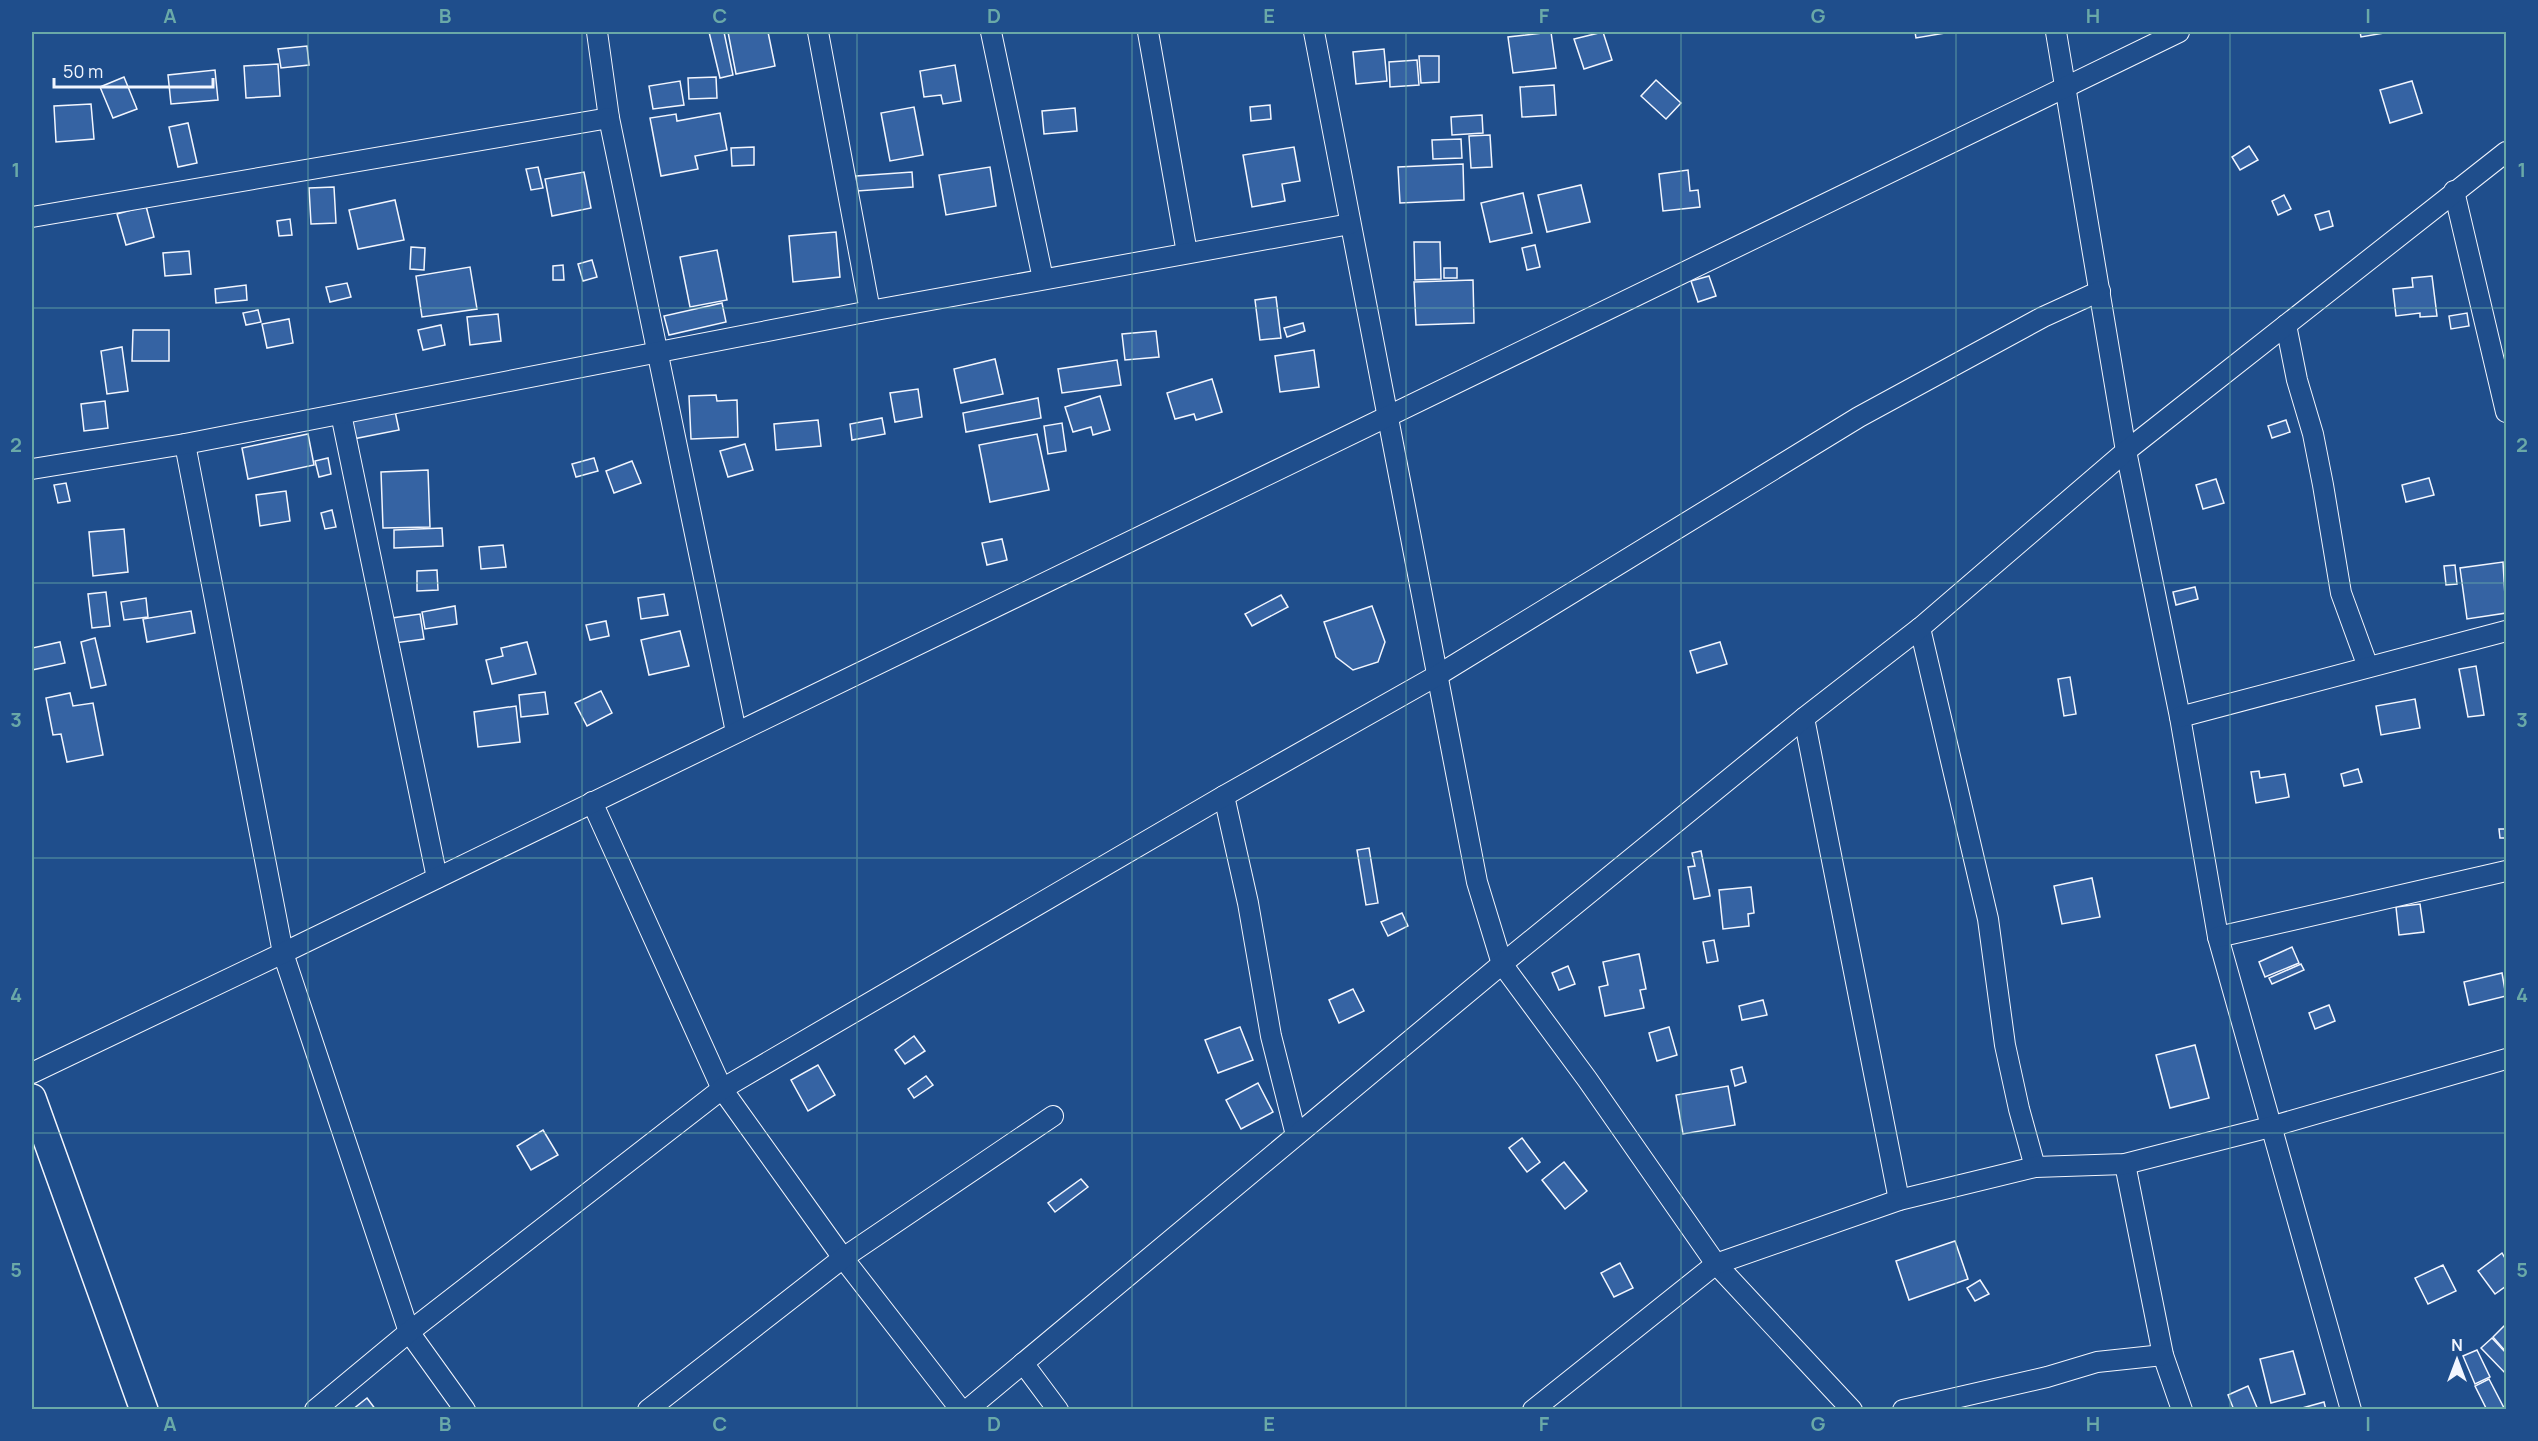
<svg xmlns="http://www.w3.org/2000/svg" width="2538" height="1441" viewBox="0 0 2538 1441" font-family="Manrope,sans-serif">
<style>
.building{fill:#3563a3;stroke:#f2f6ff;stroke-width:1.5}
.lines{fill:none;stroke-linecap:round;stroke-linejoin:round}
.street-casing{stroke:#f2f6ff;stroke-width:22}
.secondary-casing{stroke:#f2f6ff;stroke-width:30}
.street{stroke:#1f4e8c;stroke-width:20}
.secondary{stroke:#1f4e8c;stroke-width:27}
.grid{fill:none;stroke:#6aa9a8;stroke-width:1.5;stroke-opacity:0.55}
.neatline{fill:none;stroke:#6aa9a8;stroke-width:2}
.grid-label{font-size:20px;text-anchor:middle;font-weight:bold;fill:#6aa9a8}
</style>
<rect width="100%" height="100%" fill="#1f4e8c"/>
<g class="building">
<polygon points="709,32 724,32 733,75 720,78"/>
<polygon points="728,32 768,32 775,66 736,74"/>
<polygon points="1551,32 1556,68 1513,73 1508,37"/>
<polygon points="1603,32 1612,60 1584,69 1574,39"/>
<polygon points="1915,32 1951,32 1916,38"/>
<polygon points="2360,32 2390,32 2361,37"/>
<polygon points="307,46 309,65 281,68 278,49"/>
<polygon points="1384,49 1387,81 1356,84 1353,52"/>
<polygon points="1419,56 1439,56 1439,82 1421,83"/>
<polygon points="1417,60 1419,85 1390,87 1389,62"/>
<polygon points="278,64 280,96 246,98 244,66"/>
<polygon points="955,65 961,101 943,104 941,95 924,97 920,71"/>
<polygon points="215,70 218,100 171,104 168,75"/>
<polygon points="124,77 137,109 113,118 100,87"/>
<polygon points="716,77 717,98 689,99 688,78"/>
<polygon points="1656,80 1681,103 1666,119 1641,96"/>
<polygon points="680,81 684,105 653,109 649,86"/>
<polygon points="2412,81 2422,113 2390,123 2380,90"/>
<polygon points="1554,85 1556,115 1522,117 1520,87"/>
<polygon points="91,104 94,139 56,142 54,106"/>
<polygon points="1270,105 1271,119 1251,121 1250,107"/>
<polygon points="914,107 923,155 890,161 881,113"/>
<polygon points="1075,108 1077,131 1044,134 1042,111"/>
<polygon points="720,113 727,150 695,156 698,169 661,176 650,118 676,114 677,121"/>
<polygon points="1482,115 1483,133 1452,135 1451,117"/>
<polygon points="188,123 197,163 178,167 169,127"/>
<polygon points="1490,135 1492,167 1471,168 1469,136"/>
<polygon points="1461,139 1462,158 1433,159 1432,140"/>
<polygon points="2249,146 2258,160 2240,170 2232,157"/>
<polygon points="754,147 754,165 732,166 731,148"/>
<polygon points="1294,147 1300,181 1282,184 1285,201 1252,207 1243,155"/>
<polygon points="1463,164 1464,200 1400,203 1398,167"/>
<polygon points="538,167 543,188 531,190 526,169"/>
<polygon points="990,167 996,206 946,215 939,175"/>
<polygon points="1688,170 1690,191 1698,190 1700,207 1663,211 1659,174"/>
<polygon points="584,172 591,208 552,216 545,179"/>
<polygon points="912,172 913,187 857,191 856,176"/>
<polygon points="1581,185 1590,222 1547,232 1538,195"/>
<polygon points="334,187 336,223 311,224 309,188"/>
<polygon points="1523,193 1532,233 1490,242 1481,203"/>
<polygon points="2284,195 2291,209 2278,215 2272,201"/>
<polygon points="395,200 404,240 358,249 349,210"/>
<polygon points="146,206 154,237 126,245 117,214"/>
<polygon points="2329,211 2333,226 2320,230 2315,215"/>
<polygon points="290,219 292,235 279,236 277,221"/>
<polygon points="836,232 840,277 793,282 789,236"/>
<polygon points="1414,242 1440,242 1441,279 1415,280"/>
<polygon points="1535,245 1540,267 1527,270 1522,248"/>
<polygon points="411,247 425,248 424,270 410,269"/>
<polygon points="717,250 727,300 690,307 680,257"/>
<polygon points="189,251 191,274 165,276 163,253"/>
<polygon points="592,260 597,277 583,281 578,264"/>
<polygon points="563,265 564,280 553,280 553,266"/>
<polygon points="470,267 477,309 422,317 416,276"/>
<rect x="1444" y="268" width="13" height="10"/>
<polygon points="1709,276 1716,296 1698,302 1691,281"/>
<polygon points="2432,276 2437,316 2420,317 2420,313 2396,316 2393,289 2413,287 2412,278"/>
<polygon points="1473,280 1474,323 1416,325 1414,282"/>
<polygon points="347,283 351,297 330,302 326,287"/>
<polygon points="246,285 247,300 216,303 215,289"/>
<polygon points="1276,297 1281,338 1260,340 1255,300"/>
<polygon points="722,303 726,322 669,335 664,316"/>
<polygon points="258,310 261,322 246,325 243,313"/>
<polygon points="2467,313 2469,326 2451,329 2449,316"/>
<polygon points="498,314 501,341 470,345 467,317"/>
<polygon points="289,319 293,343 267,348 262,324"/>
<polygon points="1303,323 1305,331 1287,337 1284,328"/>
<polygon points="441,325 445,345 423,350 418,330"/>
<polygon points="133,330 169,330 169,361 132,361"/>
<polygon points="1156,331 1159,357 1125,360 1122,334"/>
<polygon points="122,347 128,391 107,394 101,351"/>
<polygon points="1314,350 1319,387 1280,392 1275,356"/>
<polygon points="995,359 1003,394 961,403 954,369"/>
<polygon points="1117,360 1121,385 1062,393 1058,369"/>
<polygon points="1212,379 1222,412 1196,420 1194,414 1175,419 1167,393"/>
<polygon points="918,389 922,417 895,422 890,393"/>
<polygon points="716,395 717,401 737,400 738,437 691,439 689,396"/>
<polygon points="1100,396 1110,430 1093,435 1091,427 1073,432 1065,407"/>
<polygon points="1038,398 1041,418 966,432 963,413"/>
<polygon points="105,401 108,428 84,431 81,404"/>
<polygon points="395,411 399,430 353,439 350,420"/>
<polygon points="882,418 885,434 852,440 850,424"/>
<polygon points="818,420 821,446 776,450 774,424"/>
<polygon points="2286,420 2290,432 2272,438 2268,426"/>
<polygon points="1062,423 1066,451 1048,454 1044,426"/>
<polygon points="308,434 314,465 248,479 242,448"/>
<polygon points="1037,434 1049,490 990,502 979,445"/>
<polygon points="745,444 753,470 728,477 720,451"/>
<polygon points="328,458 331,474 319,477 315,461"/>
<polygon points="594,458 598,471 576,477 572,464"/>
<polygon points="632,461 641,483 614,493 606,471"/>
<polygon points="428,470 430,527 383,528 381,472"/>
<polygon points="2429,478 2434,495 2406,502 2402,485"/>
<polygon points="2216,479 2224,503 2203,509 2196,485"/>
<polygon points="66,483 70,501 58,503 54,485"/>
<polygon points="286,491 290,521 260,526 256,495"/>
<polygon points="332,510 336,527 325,529 321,513"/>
<polygon points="442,528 443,546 394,548 394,530"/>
<polygon points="124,529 128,572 93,576 89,532"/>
<polygon points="1002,539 1007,560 987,565 982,543"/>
<polygon points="503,545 506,567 481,569 479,547"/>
<polygon points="2503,562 2506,613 2467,619 2460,568"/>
<polygon points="2455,565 2457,584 2446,585 2444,566"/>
<polygon points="437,570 438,590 417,591 417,571"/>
<polygon points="2195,587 2198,599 2176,605 2173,592"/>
<polygon points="106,592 110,626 92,628 88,594"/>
<polygon points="664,594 668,615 641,619 638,598"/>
<polygon points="1281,595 1288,607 1252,626 1245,614"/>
<polygon points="146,598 148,617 124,620 121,602"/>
<polygon points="455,606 457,624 425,629 422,612"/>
<polygon points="1372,606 1385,642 1378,662 1353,670 1336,657 1324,622"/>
<polygon points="191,611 195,633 147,642 143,619"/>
<polygon points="420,614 424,639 395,643 392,618"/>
<polygon points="606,621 609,636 590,640 586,625"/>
<polygon points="680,631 689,666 649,675 641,640"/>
<polygon points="95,638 106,685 91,688 81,642"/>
<polygon points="60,642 65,663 32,670 32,648"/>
<polygon points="527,642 536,674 492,684 486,660 503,656 501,648"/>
<polygon points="1720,642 1727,664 1697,673 1690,651"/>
<polygon points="2476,666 2484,715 2468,717 2459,669"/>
<polygon points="2070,677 2076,714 2064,716 2058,679"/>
<polygon points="601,691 612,713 587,726 575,703"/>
<polygon points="545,692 548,714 521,717 519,695"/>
<polygon points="70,693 73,706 93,703 103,755 67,762 61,734 53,735 46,698"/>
<polygon points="2415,699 2420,728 2381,735 2376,706"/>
<polygon points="516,706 520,742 478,747 474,712"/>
<polygon points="2358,769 2362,782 2344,786 2341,774"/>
<polygon points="2259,771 2260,778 2285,774 2289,797 2256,803 2251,772"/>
<polygon points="2499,829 2506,829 2506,838 2500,838"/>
<polygon points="1369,848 1378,903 1366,905 1357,850"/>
<polygon points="1701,851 1710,896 1694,899 1688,867 1695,866 1692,853"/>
<polygon points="2092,878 2100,917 2062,924 2054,886"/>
<polygon points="1751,887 1754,913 1748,914 1749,926 1723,929 1719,890"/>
<polygon points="2420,904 2424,932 2399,935 2396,907"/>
<polygon points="1402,913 1408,926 1388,936 1381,922"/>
<polygon points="1714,940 1718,961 1707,963 1703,942"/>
<polygon points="2292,947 2299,963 2265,977 2259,962"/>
<polygon points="1639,954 1646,989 1640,990 1644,1008 1605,1016 1599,987 1608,985 1603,962"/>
<polygon points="2301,964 2304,970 2272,984 2269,978"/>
<polygon points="1568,966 1575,984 1559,990 1552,973"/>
<polygon points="2502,973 2506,996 2469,1005 2464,982"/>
<polygon points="1353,989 1364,1011 1339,1023 1329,1000"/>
<polygon points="1763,1000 1767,1015 1742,1020 1739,1006"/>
<polygon points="2329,1005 2335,1021 2315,1029 2309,1013"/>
<polygon points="1240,1027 1253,1060 1218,1073 1205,1040"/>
<polygon points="1669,1027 1677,1055 1657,1061 1649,1033"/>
<polygon points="914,1036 925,1051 905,1064 895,1050"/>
<polygon points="2195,1045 2209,1098 2170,1108 2156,1055"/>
<polygon points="818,1065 835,1095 808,1111 791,1080"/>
<polygon points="1742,1067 1746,1082 1735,1086 1731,1070"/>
<polygon points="926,1076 933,1085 914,1098 908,1089"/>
<polygon points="1258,1083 1273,1112 1241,1129 1226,1100"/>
<polygon points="1728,1086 1735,1125 1683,1134 1676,1095"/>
<polygon points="543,1130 558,1155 531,1170 517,1146"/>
<polygon points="1522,1138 1540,1162 1527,1172 1509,1148"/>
<polygon points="1564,1162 1587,1191 1565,1209 1542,1180"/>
<polygon points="1081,1179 1088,1187 1055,1212 1048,1203"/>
<polygon points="1955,1241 1968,1279 1909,1300 1896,1261"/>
<polygon points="2502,1253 2506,1260 2506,1286 2495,1294 2478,1271"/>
<polygon points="1620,1263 1633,1288 1614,1297 1601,1273"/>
<polygon points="2443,1265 2456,1291 2428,1304 2415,1278"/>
<polygon points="1980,1280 1989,1294 1975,1301 1967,1288"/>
<polygon points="2506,1324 2506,1352 2493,1337"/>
<polygon points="2492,1338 2506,1353 2506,1374 2481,1348"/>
<polygon points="2477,1350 2490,1377 2475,1384 2463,1356"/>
<polygon points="2293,1351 2305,1394 2271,1403 2260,1359"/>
<polygon points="2489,1379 2504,1408 2500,1410 2487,1410 2475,1386"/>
<polygon points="2248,1386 2258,1410 2234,1410 2228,1395"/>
<polygon points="367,1398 376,1410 352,1410"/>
<polygon points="2324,1402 2326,1410 2295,1410"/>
</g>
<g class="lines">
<defs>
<g id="street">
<polyline points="597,32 609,118 736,732"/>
<polyline points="818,32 870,311"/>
<polyline points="991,32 1043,279"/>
<polyline points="1148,32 1187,253"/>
<polyline points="1314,32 1477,882 1502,964 1587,1079 1716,1264 1852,1410"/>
<polyline points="2056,32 2126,451 2180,717 2218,937 2351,1410"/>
<polyline points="2454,191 2506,412"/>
<polyline points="32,217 609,118"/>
<polyline points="2286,325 2297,380 2313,434 2323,485 2341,593 2368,667"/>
<polyline points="341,414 437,878"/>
<polyline points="185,444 283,953 409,1332 465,1410"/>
<polyline points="32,469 185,444 870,311 1350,224"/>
<polyline points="1920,628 1988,919 2005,1045 2019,1109 2035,1167"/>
<polyline points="2180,717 2506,631"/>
<polyline points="1804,718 1899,1200"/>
<polyline points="1224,796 1248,903 1271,1036 1296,1135"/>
<polyline points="592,802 722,1089 843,1258 961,1410"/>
<polyline points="2218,937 2506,871"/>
<polyline points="32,1073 283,953 2179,32"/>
<polyline points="2125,1164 2163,1355 2182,1410"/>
<polyline points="1023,1363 1058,1410"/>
<polyline points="315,1410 409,1332 722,1089 1224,796 1438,675 1859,417 2043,317 2100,291"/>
<polyline points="648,1410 843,1258 1053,1116"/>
<polyline points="967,1410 1502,964 1804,718 1920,628 2126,451 2506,152"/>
<polyline points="1533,1410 1716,1264 1899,1200 2035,1167 2125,1164 2270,1127 2506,1059"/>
<polyline points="1903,1410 2047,1377 2097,1362 2163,1355"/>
</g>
<polyline id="secondary" points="32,1098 144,1410"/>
</defs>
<use href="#street" class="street-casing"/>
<use href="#secondary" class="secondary-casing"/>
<use href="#street" class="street"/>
<use href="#secondary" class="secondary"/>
</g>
<path class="grid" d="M308 32V1410M582 32V1410M857 32V1410M1132 32V1410M1406 32V1410M1681 32V1410M1956 32V1410M2230 32V1410M32 308H2506M32 583H2506M32 858H2506M32 1133H2506"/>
<rect width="2538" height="1441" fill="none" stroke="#1f4e8c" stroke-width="66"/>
<g transform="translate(2457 1360)" stroke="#1f4e8c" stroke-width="4.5" paint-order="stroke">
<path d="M0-4.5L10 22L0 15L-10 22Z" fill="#f2f6ff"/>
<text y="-9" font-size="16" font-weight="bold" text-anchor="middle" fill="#f2f6ff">N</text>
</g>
<path d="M54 78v9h159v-9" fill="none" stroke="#f2f6ff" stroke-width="3"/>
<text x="63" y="78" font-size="18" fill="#f2f6ff" stroke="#1f4e8c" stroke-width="4.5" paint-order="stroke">50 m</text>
<rect x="33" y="33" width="2472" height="1375" class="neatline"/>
<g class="grid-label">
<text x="170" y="23">A</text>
<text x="445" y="23">B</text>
<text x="720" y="23">C</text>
<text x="994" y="23">D</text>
<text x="1269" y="23">E</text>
<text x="1544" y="23">F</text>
<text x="1818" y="23">G</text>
<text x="2093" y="23">H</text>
<text x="2368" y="23">I</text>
<text x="16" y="177">1</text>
<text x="2522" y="177">1</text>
<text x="16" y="452">2</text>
<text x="2522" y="452">2</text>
<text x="16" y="727">3</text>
<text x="2522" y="727">3</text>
<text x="16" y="1002">4</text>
<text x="2522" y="1002">4</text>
<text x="16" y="1277">5</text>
<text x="2522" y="1277">5</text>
<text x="170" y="1431">A</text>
<text x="445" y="1431">B</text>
<text x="720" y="1431">C</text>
<text x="994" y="1431">D</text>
<text x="1269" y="1431">E</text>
<text x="1544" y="1431">F</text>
<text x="1818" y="1431">G</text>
<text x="2093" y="1431">H</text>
<text x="2368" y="1431">I</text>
</g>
</svg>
